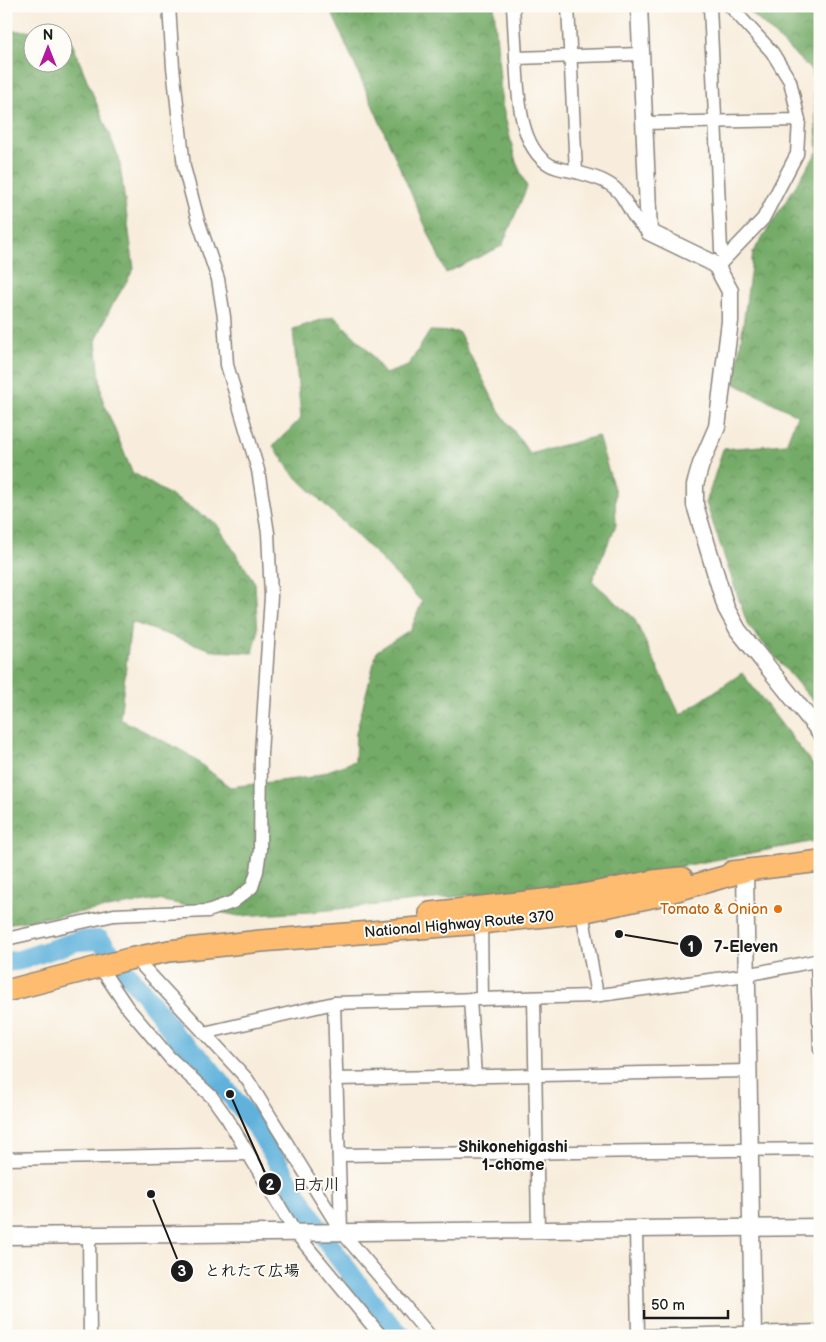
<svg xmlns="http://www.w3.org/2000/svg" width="826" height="1342" viewBox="0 0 826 1342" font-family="'Balsamiq Sans','Klee One',sans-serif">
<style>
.forest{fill:url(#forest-crowns);stroke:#486442;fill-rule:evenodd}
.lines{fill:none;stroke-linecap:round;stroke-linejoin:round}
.river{stroke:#61b2dc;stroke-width:20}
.minor-casing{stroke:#8a847c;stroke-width:15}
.tertiary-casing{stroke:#8a847c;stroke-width:19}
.trunk-casing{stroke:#8a847c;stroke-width:24}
.minor{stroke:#fff;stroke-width:12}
.tertiary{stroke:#fff;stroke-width:16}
.trunk{stroke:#febc70;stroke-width:21}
.food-dot{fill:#e8710a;stroke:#fdfcf7;stroke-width:2}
.labels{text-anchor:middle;stroke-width:4;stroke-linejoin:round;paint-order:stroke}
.food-label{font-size:15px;fill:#c56008;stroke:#fdfcf7;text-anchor:end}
.street-label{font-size:15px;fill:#1c1c1c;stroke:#fdfcf7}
.neighbourhood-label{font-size:16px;font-weight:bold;fill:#1c1c1c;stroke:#fdfcf7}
.leader{fill:none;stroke:#1c1c1c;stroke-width:2}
.callout-dot{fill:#1c1c1c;stroke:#fdfcf7;stroke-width:2}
.mark-label{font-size:15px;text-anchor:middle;font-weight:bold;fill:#fff}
.callout-label{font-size:16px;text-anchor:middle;font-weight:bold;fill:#1c1c1c;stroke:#fdfcf7;stroke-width:4;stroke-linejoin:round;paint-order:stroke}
</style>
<defs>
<pattern id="forest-crowns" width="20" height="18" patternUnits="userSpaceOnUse" patternTransform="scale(1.25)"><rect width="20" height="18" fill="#74ab68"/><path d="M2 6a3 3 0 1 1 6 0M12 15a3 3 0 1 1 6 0" fill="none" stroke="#5e8a55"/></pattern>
</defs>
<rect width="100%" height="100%" fill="#fdfcf7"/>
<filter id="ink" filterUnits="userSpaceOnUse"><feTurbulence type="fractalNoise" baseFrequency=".02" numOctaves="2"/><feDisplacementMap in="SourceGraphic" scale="10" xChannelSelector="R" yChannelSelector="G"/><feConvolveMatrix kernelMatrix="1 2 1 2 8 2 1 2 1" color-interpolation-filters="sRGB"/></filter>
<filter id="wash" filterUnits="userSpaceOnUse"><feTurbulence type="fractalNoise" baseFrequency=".0096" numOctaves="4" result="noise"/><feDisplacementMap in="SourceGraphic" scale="20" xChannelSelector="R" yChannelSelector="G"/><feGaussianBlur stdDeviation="1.12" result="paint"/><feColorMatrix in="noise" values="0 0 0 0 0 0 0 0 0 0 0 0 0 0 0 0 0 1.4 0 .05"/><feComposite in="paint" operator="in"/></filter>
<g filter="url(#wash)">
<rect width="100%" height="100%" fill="#f8eddc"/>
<g class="forest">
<polygon points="329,6 494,6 502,104 516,162 527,187 502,246 446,273"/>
<polygon points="744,6 820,6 820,709 748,626 706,503 723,449 786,444 797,415 735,384 753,252 818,151 812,71"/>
<path d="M6 31H67L119 158 134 269 109 311 96 341 102 398 132 472 216 523 255 583 258 633 253 653 215 651 131 622 120 719 185 752 230 787 311 777 355 761 356 733 377 651 411 629 422 602 377 555 292 473 273 446 301 418 293 329 334 316 368 350 385 374 408 366 430 331 459 332 498 409 530 454 598 436 615 492 616 525 592 581 634 618 680 715 742 673 820 774V840L599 882 309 912 239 916 158 900 6 924ZM32 32H62V62H32Z"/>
</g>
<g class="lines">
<polyline class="river" points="6,962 20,960 77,941 100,940 163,1017 174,1035 205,1063 259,1131 288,1180 333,1250 381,1315 402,1336"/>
</g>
</g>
<g filter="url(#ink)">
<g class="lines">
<defs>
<g id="minor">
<polyline points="513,6 516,58"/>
<path d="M568 6 576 172C594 177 613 181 623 198 633 213 633 220 649 232"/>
<polyline points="710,6 721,250 725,257"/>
<polyline points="644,123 799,120 790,81 772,52 730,6"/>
<path d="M576 172C568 170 557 169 550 165 518 147 518 90 516 58L641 54"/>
<polyline points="720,264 763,219 797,154 799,120"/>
<polyline points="582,912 597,995"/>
<polyline points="481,923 482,999"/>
<polyline points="6,939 114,915 208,911 233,902 252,887 257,871 260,850 261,754 271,596 268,533 258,470 227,365 224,317 218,279 198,220 184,167 173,67 169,6"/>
<polyline points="135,958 247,1079 341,1231 430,1336"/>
<polyline points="817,960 820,1049"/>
<polyline points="100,967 127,1007 170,1058 212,1097 227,1118 295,1232 381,1336"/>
<polyline points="534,998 538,1230"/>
<polyline points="470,999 475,1077"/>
<polyline points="334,1003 341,1229"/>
<polyline points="204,1033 334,1003 593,996 746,975 820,960"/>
<polyline points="336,1079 748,1071"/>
<polyline points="339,1155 820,1149"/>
<polyline points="6,1159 247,1154"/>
<polyline points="636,1229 638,1336"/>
<polyline points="89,1235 90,1336"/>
<polyline points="634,1336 820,1331"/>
</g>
<g id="tertiary">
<polyline points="639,6 649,232 711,262 717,267 730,291 730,321 717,427 701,464 695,485 695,505 726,608 738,630 820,732"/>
<polyline points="745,871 753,1336"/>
<polyline points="6,1236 820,1227"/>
</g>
<g id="trunk">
<polyline points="732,872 820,861"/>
<polyline points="430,913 578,896 654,881 682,878"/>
<polyline points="6,991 129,959 169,951 261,941 481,923 582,912 656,896 745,871"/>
</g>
</defs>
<use href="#minor" class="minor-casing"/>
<use href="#tertiary" class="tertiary-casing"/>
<use href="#trunk" class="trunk-casing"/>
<use href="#minor" class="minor"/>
<use href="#tertiary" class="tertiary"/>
<use href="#trunk" class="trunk"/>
</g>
</g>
<circle class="food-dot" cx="778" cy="909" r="5"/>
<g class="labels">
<g class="food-label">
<text x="768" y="914">Tomato &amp; Onion</text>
</g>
<g class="street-label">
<text transform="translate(459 924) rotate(-5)" y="5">National Highway Route 370</text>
</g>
<g class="neighbourhood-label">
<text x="513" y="1152">Shikonehigashi<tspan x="513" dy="18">1-chome</tspan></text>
</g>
</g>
<path class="leader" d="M619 934L691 946M230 1094L270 1184M151 1194L182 1271"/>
<g class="callout-dot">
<circle cx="619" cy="934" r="5"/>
<circle cx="230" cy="1094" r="5"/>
<circle cx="151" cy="1194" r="5"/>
<circle cx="691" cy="946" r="12"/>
<circle cx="270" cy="1184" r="12"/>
<circle cx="182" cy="1271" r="12"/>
</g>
<g class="mark-label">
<text x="691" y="952">1</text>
<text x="270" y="1190">2</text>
<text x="182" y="1276">3</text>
</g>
<g class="callout-label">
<text x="746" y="952">7-Eleven</text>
<text x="316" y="1190">日方川</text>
<text x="252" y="1276">とれたて広場</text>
</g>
<rect width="826" height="1342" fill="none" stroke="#fdfcf7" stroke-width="25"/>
<g transform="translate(48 48)"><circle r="24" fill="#fdfcf7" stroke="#a3a29f"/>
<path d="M0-4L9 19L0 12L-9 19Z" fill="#b5179e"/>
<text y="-8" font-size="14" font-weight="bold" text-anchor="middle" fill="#1c1c1c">N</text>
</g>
<path d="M644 1310v8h84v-8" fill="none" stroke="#1c1c1c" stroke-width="2.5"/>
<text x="651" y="1310" font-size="15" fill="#1c1c1c" stroke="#fdfcf7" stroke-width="4" paint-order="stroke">50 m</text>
</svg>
